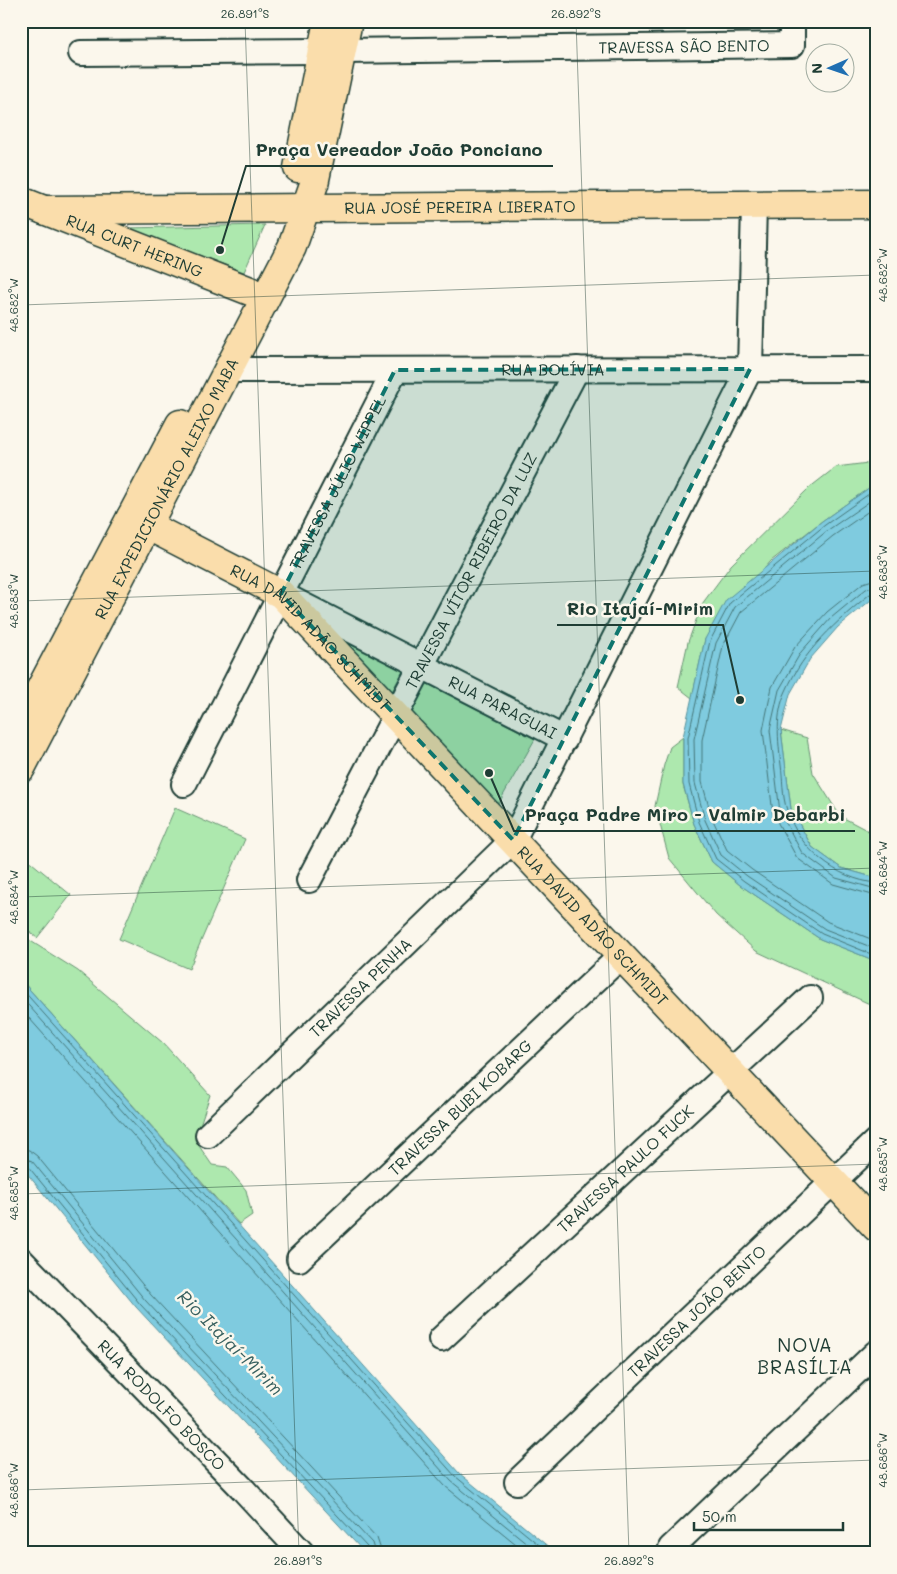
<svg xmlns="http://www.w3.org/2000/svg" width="897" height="1574" viewBox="0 0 897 1574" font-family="Mali,sans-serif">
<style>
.green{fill:#ade8ae;stroke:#669271}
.water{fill:#7fcbdf;stroke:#59929b}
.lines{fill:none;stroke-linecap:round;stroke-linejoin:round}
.shore{stroke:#457678;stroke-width:1}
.minor-casing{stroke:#1f3d34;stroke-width:28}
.major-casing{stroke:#1f3d34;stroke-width:31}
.minor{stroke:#fbf7ec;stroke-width:24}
.major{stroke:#faddab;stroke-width:28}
.marked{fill:#0f766e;fill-opacity:0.2;stroke:#0f766e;stroke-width:4;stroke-dasharray:10 6;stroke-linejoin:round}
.ticks{fill:none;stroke:#1f3d34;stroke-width:1;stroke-opacity:0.45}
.labels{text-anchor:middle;stroke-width:5;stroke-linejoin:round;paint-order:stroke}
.street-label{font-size:16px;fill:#1f3d34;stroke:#fbf7ec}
.water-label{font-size:18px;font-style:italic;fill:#37605f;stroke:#fbf7ec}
.quarter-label{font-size:19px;letter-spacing:1px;fill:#1f3d34;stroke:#fbf7ec}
.leader{fill:none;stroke:#1f3d34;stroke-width:2}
.callout-dot{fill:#1f3d34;stroke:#fbf7ec;stroke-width:2}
.callout-label{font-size:18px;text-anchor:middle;font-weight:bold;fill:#1f3d34;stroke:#fbf7ec;stroke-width:5;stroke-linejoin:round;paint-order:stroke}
.neatline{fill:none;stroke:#1f3d34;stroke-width:2}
.ticks-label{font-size:12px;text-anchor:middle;fill:#1f3d34}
</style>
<rect width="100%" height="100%" fill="#fbf7ec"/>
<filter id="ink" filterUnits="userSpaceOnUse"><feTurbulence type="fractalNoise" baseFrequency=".02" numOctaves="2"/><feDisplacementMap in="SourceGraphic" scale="10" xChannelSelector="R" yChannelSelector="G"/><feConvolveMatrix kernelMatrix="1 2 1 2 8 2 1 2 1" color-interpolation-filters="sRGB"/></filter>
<g filter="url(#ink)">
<g class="green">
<polygon points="265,225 244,272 126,228"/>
<polygon points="876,462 876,483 822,521 771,561 705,639 692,698 678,687 688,642 702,604 731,565 809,488 836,467"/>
<polygon points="318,622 405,667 389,697"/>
<polygon points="424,682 535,739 496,808 406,716"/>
<polygon points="781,730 807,738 813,773 840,816 876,835 876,878 841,868 812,847 791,809"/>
<polygon points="683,737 683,785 694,824 712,862 740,885 820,939 876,961 876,1007 756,951 716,915 669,858 655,806 664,765 670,747"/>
<polygon points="175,808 245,839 189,969 119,939"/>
<polygon points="21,854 71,895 37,938 21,925"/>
<polygon points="21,935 78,971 163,1043 210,1095 195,1140 212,1165 227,1167 246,1190 252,1215 239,1224 21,980"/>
</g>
<g class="water">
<polygon points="876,483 876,596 838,627 810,659 790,694 781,730 791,809 812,847 841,868 876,878 876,961 820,939 740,885 712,862 694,824 683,784 683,737 705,639 726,600 822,521"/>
<polygon points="21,980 459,1473 556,1553 365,1553 136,1307 21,1166"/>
</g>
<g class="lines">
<g class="shore">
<polyline points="876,489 825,525 730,603 710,641 688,738 689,784 699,822 716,859 744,881 822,934 876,956"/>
<polyline points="876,497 828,530 735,607 716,643 694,739 695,783 705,820 721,855 747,876 825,929 876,949"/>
<polyline points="876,506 833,536 741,612 723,646 702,740 702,782 712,818 727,850 752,870 828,922 876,941"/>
<polyline points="876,579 863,583 827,612 795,647 772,687 763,730 773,814 797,858 833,884 876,896"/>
<polyline points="876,586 866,589 831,618 801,652 779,690 770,730 780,812 802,853 836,878 876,889"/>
<path d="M876 593 870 594C836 622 804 650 786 691 775 714 778 740 781 765 783 779 782 796 787 810 799 849 836 879 876 883"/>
<polyline points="21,988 455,1476 549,1553"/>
<polyline points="21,997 451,1481 539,1553"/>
<polyline points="21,1009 445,1486 527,1553"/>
<polyline points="21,1149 29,1150 37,1156 151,1295 377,1538 382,1553"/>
<polyline points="21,1157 32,1161 145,1300 372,1543 375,1553"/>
<polyline points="21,1163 27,1165 140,1304 367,1547 368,1553"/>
</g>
<defs>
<g id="minor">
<path id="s1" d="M342 51 792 45V21"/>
<polyline points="81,53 322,51"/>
<path id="s2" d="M229 370 876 369"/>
<path id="s3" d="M289 598 565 739"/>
<path id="s4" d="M184 784 395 370"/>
<path id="s5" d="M309 880 577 369"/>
<path id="s6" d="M208 1135 513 840 750 369 754 205"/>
<path id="s7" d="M299 1259 621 956"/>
<path id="s8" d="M21 1260 241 1487 302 1553"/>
<path id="s9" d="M441 1339 810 998"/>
<path id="s10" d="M517 1482 876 1141"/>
<polyline points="671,1548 876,1353"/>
</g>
<g id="major">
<polyline points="298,168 328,21"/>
<path id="s11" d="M21 201 250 291"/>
<path id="s12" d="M44 210 876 204"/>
<path id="s13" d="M131 517 281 594 876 1227"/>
<polyline points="21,726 180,424"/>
<path id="s14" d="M21 768 292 247 314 184 348 21"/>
</g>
</defs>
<use href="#minor" class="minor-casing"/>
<use href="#major" class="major-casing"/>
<use href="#minor" class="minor"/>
<use href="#major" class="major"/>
</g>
</g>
<path class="marked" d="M750 369 513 840 281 594 395 370Z"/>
<path class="ticks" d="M245 21 299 1553M576 21 629 1553M21 305 876 275M21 601 876 571M21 897 876 868M21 1194 876 1164M21 1490 876 1460"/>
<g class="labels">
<g class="street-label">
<text dy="6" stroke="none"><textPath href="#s1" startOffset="342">TRAVESSA SÃO BENTO</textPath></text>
<text dy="6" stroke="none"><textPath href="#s12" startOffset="416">RUA JOSÉ PEREIRA LIBERATO</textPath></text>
<text dy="6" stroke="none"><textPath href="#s11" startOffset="122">RUA CURT HERING</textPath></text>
<text dy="6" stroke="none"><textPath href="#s2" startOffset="324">RUA BOLÍVIA</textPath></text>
<text dy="6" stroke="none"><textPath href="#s4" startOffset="338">TRAVESSA JÚLIO WIPPEL</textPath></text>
<text dy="6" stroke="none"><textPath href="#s14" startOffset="315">RUA EXPEDICIONÁRIO ALEIXO MABA</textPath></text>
<text dy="6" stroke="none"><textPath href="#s5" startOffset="349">TRAVESSA VÍTOR RIBEIRO DA LUZ</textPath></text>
<text dy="6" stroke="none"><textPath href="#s13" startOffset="219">RUA DAVID ADÃO SCHMIDT</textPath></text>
<text dy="6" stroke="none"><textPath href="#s3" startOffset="240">RUA PARAGUAI</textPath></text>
<text dy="6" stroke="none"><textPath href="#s13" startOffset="624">RUA DAVID ADÃO SCHMIDT</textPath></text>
<text dy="6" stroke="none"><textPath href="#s6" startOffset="212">TRAVESSA PENHA</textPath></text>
<text dy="6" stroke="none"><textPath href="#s7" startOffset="221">TRAVESSA BUBI KOBARG</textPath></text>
<text dy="6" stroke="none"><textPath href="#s9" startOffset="251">TRAVESSA PAULO FUCK</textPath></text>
<text dy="6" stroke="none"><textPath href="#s10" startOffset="248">TRAVESSA JOÃO BENTO</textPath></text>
<text dy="6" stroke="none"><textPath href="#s8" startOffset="202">RUA RODOLFO BOSCO</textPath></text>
</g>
<g class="water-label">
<text transform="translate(230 1343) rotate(45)" y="6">Rio Itajaí-Mirim</text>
</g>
<g class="quarter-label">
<text x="805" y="1352">NOVA<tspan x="805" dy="22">BRASÍLIA</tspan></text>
</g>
</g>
<path class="leader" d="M220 250L246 166H553M740 700L723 625H557M489 773L514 831H855"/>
<g class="callout-dot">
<circle cx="220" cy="250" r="5"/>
<circle cx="740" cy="700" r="5"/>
<circle cx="489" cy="773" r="5"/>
</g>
<g class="callout-label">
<text x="399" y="156">Praça Vereador João Ponciano</text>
<text x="640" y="615">Rio Itajaí-Mirim</text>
<text x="685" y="821">Praça Padre Miro - Valmir Debarbi</text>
</g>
<rect width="897" height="1574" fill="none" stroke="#fbf7ec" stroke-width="55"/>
<g transform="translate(830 68) rotate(268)"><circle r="24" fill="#fbf7ec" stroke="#a3ada2"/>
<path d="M0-4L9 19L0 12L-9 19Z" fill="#1f6fb2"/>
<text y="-8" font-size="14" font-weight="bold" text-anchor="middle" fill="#1f3d34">N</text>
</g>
<path d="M694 1522v8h149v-8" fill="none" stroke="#1f3d34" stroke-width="2.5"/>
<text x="702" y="1522" font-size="15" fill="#1f3d34" stroke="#fbf7ec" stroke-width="4" paint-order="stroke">50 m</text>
<rect x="28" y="28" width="842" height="1518" class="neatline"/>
<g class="ticks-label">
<text x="245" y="18">26.891°S</text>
<text x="576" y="18">26.892°S</text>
<text transform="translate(883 275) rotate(-90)" y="4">48.682°W</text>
<text transform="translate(14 305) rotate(-90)" y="4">48.682°W</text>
<text transform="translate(883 572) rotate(-90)" y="4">48.683°W</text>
<text transform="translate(14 601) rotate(-90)" y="4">48.683°W</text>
<text transform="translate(883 868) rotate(-90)" y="4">48.684°W</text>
<text transform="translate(14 897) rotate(-90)" y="4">48.684°W</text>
<text transform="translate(883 1164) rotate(-90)" y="4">48.685°W</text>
<text transform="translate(14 1193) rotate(-90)" y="4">48.685°W</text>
<text transform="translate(883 1460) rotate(-90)" y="4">48.686°W</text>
<text transform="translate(14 1490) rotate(-90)" y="4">48.686°W</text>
<text x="298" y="1565">26.891°S</text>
<text x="629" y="1565">26.892°S</text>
</g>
</svg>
